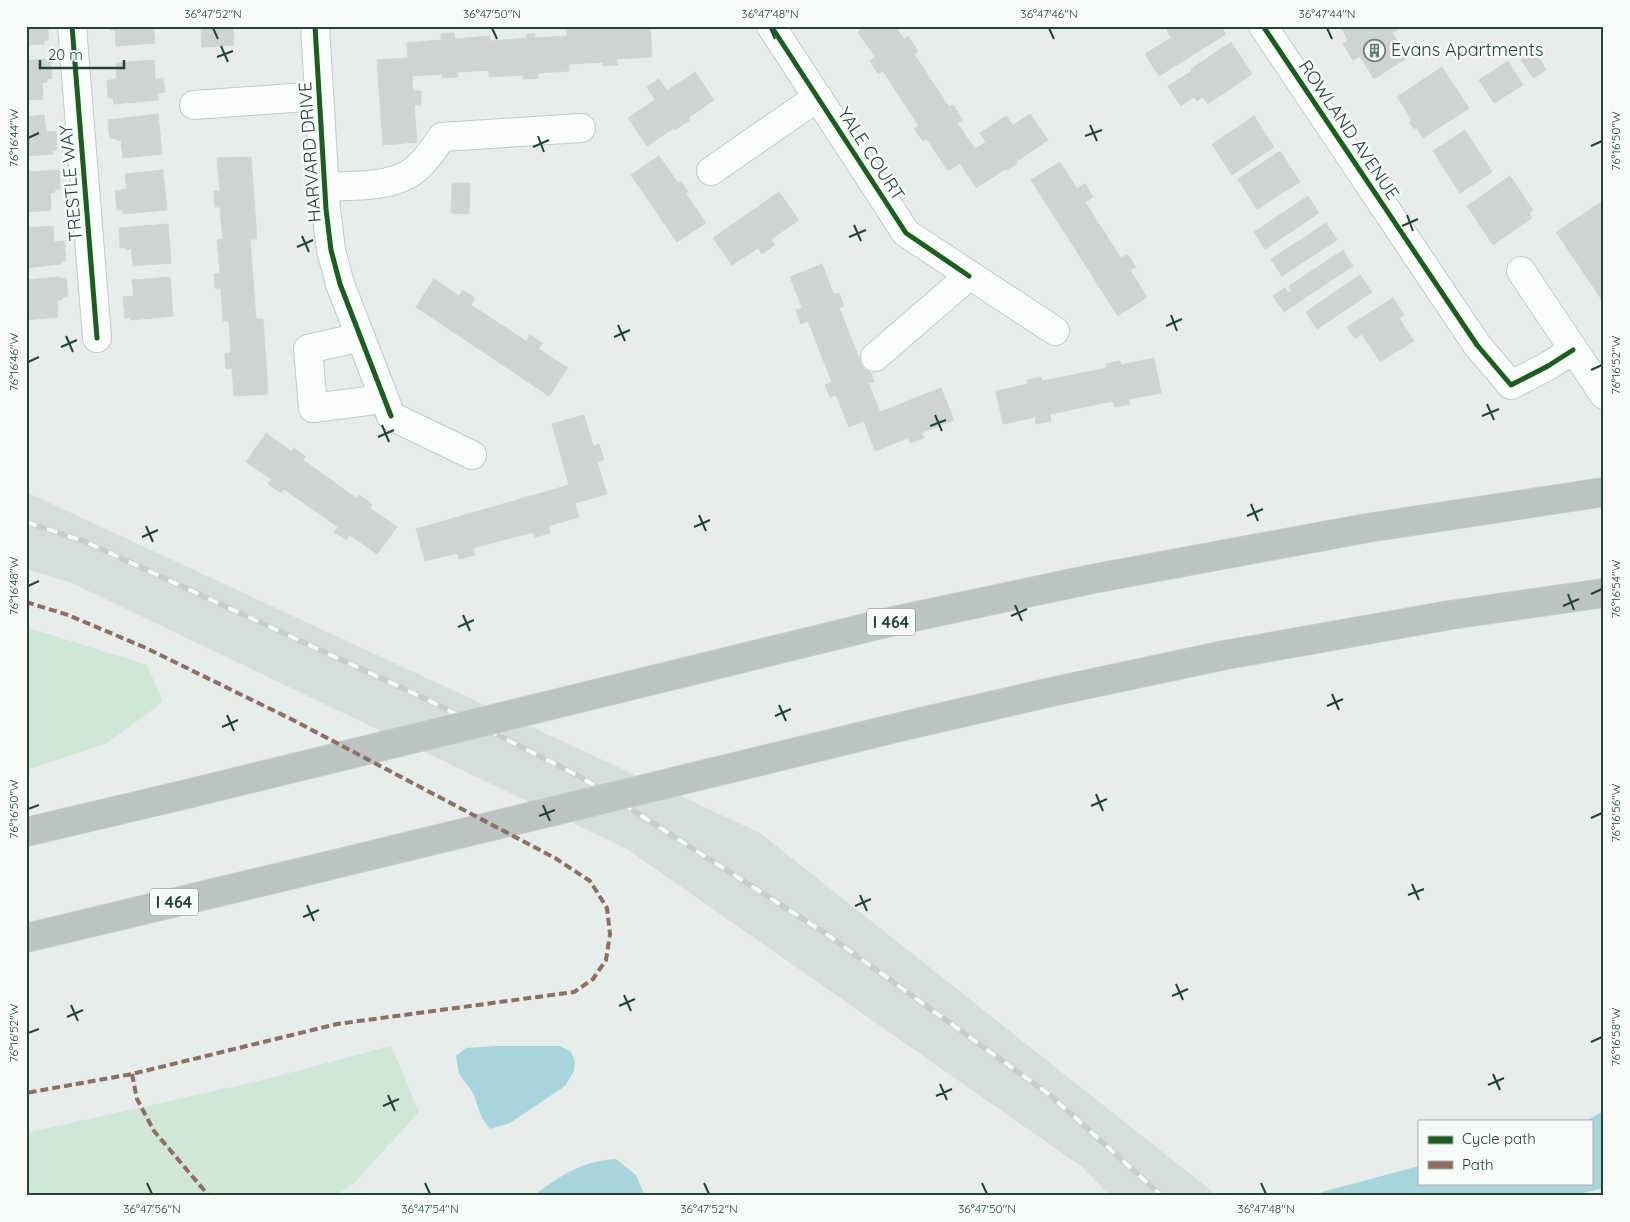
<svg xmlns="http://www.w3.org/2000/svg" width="1630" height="1222" viewBox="0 0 1630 1222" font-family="Quicksand,sans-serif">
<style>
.built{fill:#d5deda}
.green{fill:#d0e6d6}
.water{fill:#a7d5db}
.building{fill:#ced4d1;stroke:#d0d6d3}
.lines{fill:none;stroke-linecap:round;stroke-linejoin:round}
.minor-casing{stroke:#c4cac7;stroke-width:30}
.highway-casing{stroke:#c2ccc9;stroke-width:30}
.minor{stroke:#fbfcfc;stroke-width:28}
.highway{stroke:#bbc4c2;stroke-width:28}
.rail-casing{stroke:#c8cdcb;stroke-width:5.5}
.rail{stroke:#f6fbf8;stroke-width:4;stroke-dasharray:11;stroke-linecap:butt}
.highway-bridge-casing{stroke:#c2ccc9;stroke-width:30;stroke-linecap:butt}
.highway-bridge{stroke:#bbc4c2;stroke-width:28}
.quiet{stroke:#8d6e63;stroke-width:4;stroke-dasharray:8 4;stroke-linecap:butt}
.cycleway-casing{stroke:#f6fbf8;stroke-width:8}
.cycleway{stroke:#1b5e20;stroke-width:5}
.ticks{fill:none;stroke:#234239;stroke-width:2}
.labels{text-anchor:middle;stroke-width:5;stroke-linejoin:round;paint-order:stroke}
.shield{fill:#f6fbf8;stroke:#627a72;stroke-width:1}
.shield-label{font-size:16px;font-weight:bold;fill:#234239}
.poi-label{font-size:18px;fill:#234239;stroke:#f6fbf8;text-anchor:start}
.street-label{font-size:18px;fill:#234239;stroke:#f6fbf8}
.neatline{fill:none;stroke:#234239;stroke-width:2}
.ticks-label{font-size:12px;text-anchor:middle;fill:#234239}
</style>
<rect width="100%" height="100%" fill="#e7edea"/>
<polygon class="built" points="26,492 760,833 1218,1196 1110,1196 1082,1167 627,849 72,583 26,569"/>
<g class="green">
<polygon points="26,627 147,665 163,702 107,743 26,770"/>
<polygon points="391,1046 419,1112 354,1183 335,1196 26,1196 26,1133 259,1081"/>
</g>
<g class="water">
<polygon points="495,1046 560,1046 571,1052 575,1062 574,1071 565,1086 510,1123 490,1129 482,1118 473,1093 459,1074 456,1056 466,1048"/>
<polygon points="1604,1111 1604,1188 1570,1196 1316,1196 1322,1192 1419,1166 1419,1183 1591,1183 1591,1121 1585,1121"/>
<path d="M616 1159 636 1175 645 1196H533C560 1176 581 1161 616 1159Z"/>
</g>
<g class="building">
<polygon points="26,26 48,26 48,40 44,40 44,44 26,45"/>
<polygon points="104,26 153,26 155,43 116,46 115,30 110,30 110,28 104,28"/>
<polygon points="201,26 233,26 234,45 202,47"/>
<polygon points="600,26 650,26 652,57 617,59 618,65 603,66 603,62 569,64 569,71 538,73 538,78 523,79 523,75 489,77 489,70 458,72 458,77 442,78 442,74 412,76 413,91 421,91 421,105 414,105 417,142 383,145 377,60 408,58 407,43 441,40 441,34 454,33 455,39 490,36 490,41 527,38 527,34 535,34 535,38 567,36 566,29"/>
<polygon points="866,26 895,26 904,39 908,36 918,51 914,54 949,107 953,105 963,120 957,123 975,149 986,142 980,133 1006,116 1013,125 1030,114 1048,140 1017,161 1018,163 1005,171 1005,169 976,188 960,163 948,171 927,139 923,141 914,129 919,126 883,71 878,74 870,61 875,57 858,32"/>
<polygon points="1172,26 1220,26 1226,34 1159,76 1145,54 1171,38 1167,30"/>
<polygon points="1340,26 1398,26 1399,29 1392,33 1408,57 1374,79 1360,56 1353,60 1343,44 1348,40"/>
<polygon points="1231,42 1252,74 1208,104 1203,97 1197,101 1194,97 1181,106 1168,86 1192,71 1191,69"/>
<polygon points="1535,51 1546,70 1533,78 1521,59"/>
<polygon points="44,59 44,60 50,59 52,78 47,79 47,82 42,83 43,99 26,100 26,61"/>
<polygon points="154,60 155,79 163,78 165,92 157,93 158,100 114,104 113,98 108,98 107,81 117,78 116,63"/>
<polygon points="1508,61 1523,85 1494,103 1479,80"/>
<polygon points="1442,67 1469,108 1423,138 1416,127 1414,129 1409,122 1412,120 1397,97"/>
<polygon points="695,72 714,100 688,118 690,120 675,130 674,128 647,146 628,118 655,100 647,87 659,79 667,91"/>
<polygon points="158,114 162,154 123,158 121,140 116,140 116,138 110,139 108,120"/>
<polygon points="44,115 46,132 56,131 57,150 52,151 53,154 26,156 26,117"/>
<polygon points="1254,116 1274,147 1232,175 1212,144"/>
<polygon points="1465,130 1492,172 1460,193 1433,151"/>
<polygon points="1280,151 1300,182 1257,209 1238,179"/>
<polygon points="659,156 678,183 681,181 688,192 686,194 706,223 677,242 631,175"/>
<polygon points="251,157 257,239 250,239 256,319 263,319 268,394 234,396 232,368 226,369 225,354 231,353 229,321 223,321 221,288 215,288 214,274 220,273 217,240 223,239 220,207 215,207 214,191 220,191 217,158"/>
<polygon points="1060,162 1077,189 1085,184 1093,197 1085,202 1121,258 1127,254 1136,267 1130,270 1147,297 1118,316 1031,180"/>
<polygon points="59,170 60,189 55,189 55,192 50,193 51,210 26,212 26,172"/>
<polygon points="163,170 167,210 123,214 123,210 117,210 115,191 127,189 125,174"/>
<polygon points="1510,176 1533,210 1529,213 1532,218 1493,245 1467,206"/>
<polygon points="452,183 470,183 469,214 451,213"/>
<polygon points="779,192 799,220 771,239 775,245 762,254 758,248 732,265 713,238"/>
<polygon points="1308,196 1319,213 1265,249 1254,232"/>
<polygon points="1604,200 1604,303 1556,232"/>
<polygon points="1326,223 1337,240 1282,276 1271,259"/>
<polygon points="168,224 171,263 133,266 131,249 125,250 125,247 120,248 119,228"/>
<polygon points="53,226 54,242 64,241 66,260 61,261 61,264 26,268 26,228"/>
<polygon points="1343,250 1353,266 1284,312 1273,296 1285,288 1288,293 1292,290 1289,286"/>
<polygon points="822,264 834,295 839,293 844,306 839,308 864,370 869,369 874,382 868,383 880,412 941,388 954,420 921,433 924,438 910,443 908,438 875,451 864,421 849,427 836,395 830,397 825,385 832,382 808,321 801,324 796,310 802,308 790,277"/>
<polygon points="1360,275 1372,292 1317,329 1306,312"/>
<polygon points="60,277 60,279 66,278 68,297 62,297 62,300 57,300 58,317 26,320 26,280"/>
<polygon points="170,277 173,316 131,320 130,317 125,318 123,297 134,296 132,280"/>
<polygon points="434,279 459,296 463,290 475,298 471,305 526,341 530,335 542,343 539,349 568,368 549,396 416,307"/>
<polygon points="1393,298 1404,315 1399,318 1414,341 1380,362 1362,334 1355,339 1347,327"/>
<polygon points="1154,358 1161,393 1129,399 1130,404 1115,407 1113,401 1050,414 1051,421 1036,424 1035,417 1003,424 996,391 1028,384 1027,380 1041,377 1042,381 1107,368 1106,364 1120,361 1121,365"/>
<polygon points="584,415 593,446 599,444 604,460 597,462 607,494 575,503 579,517 548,526 550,533 535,537 533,532 473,548 475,555 459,559 457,553 425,561 416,529 569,485 552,424"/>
<polygon points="266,433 292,452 294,448 306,457 303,460 356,498 359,495 372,504 370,508 397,527 377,554 350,535 346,540 334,532 338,527 284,489 281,493 268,484 271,479 246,462"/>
</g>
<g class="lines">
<defs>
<g id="minor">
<polyline points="72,26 97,338"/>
<polyline points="315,26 326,209 331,250 340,284 391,416 472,455"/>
<polyline points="771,26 906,233 1055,331"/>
<polyline points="1263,26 1477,345 1511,385 1548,366 1573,350"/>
<polyline points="194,105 319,96"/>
<polyline points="711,171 818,97"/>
<path d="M325 187C354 185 395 189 418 167 427 159 435 147 442 137L581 128"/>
<polyline points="1521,271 1604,395"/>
<polyline points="361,337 308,349 313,408 383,399"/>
<polyline points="875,357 969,276"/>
</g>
<g id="highway">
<polyline points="26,832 187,794"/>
<polyline points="26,938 323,867"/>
</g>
</defs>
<use href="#minor" class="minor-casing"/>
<use href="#highway" class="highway-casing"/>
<use href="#minor" class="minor"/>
<use href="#highway" class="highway"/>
<defs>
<polyline id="rail" points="26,522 86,542 426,699 579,776 825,933 1050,1095 1162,1196"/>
</defs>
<use href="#rail" class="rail-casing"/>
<use href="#rail" class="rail"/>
<defs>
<g id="highway-bridge">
<polyline points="187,794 894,621 1092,579 1367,528 1604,492"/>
<polyline points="323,867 904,726 1051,692 1225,655 1450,615 1604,593"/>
</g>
</defs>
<use href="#highway-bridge" class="highway-bridge-casing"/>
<use href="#highway-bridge" class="highway-bridge"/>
<g class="quiet">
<polyline points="26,602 68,615 146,648 293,720 555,858 590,881 607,908 610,934 606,960 593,979 574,992 337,1024 132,1074 26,1093"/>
<polyline points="132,1074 137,1099 154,1131 209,1196"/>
</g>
<defs>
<g id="cycleway">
<polyline points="72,26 97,338"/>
<polyline points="315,26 326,209 331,250 340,284 391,416"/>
<polyline points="771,26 906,233 969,276"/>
<polyline points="1263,26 1477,345 1511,385 1548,366 1573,350"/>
</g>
</defs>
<use href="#cycleway" class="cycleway-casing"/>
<use href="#cycleway" class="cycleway"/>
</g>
<path class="ticks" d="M213 28 218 39M492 28 497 39M770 28 775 39M1049 28 1054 39M1327 28 1332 39M221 46 228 62M217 57 233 51M1090 125 1097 141M538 136 544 152M1085 136 1102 130M28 138 39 133M1591 146 1602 141M533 147 549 140M1407 215 1413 231M854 225 861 241M1402 226 1418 219M302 236 309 252M849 237 866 230M297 247 313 240M1171 315 1177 331M618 325 625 341M1166 326 1182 319M66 336 73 352M614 337 630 330M61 347 77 340M28 362 39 357M1591 370 1602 365M1487 404 1494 420M935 415 942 431M1482 416 1499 409M382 425 389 442M930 426 946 420M378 437 394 430M1251 504 1258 521M699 515 706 531M1247 516 1263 509M146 526 153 542M694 527 710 520M142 537 158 530M28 586 39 581M1568 594 1574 610M1591 594 1602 589M1015 605 1022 621M1563 606 1579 599M463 615 470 631M1011 616 1027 609M458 627 474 620M1332 694 1339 710M779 705 786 721M1327 706 1343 699M227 715 234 731M775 716 791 709M222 727 238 720M1096 794 1103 811M543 805 550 821M1091 806 1107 799M28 809 39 805M539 816 555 810M1591 818 1602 813M1412 884 1419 900M860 895 867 911M1408 895 1424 889M307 905 314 921M855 906 871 899M303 917 319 910M1176 984 1183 1000M624 995 631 1011M1172 996 1188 989M71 1005 78 1021M619 1006 635 999M67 1017 83 1010M28 1033 39 1029M1591 1042 1602 1037M1493 1074 1500 1090M940 1084 947 1100M1488 1085 1504 1078M388 1095 395 1111M936 1096 952 1089M383 1106 399 1099M147 1183 152 1194M425 1183 430 1194M704 1183 709 1194M982 1183 987 1194M1261 1183 1266 1194"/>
<defs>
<symbol id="building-ring" viewBox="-11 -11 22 22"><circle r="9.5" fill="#f6fbf8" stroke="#687e77" stroke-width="1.5"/><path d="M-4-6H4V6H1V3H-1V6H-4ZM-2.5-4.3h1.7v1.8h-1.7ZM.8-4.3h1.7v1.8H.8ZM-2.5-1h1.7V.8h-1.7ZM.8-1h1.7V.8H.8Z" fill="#687e77"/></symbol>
</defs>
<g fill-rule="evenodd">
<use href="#building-ring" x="1362" y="38" width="25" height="25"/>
</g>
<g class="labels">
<g class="shield">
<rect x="867" y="608.5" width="48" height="27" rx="4"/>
<rect x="150" y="888.5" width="48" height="27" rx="4"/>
</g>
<g class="shield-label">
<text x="891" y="628">I 464</text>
<text x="174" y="908">I 464</text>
</g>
<g class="poi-label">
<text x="1391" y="56">Evans Apartments</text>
</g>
<g class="street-label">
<text transform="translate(1349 130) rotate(56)" y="6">ROWLAND AVENUE</text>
<text transform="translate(310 152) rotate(-94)" y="6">HARVARD DRIVE</text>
<text transform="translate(871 154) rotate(57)" y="6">YALE COURT</text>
<text transform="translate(71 183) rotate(-95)" y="6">TRESTLE WAY</text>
</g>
</g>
<rect width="1630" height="1222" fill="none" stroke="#f6fbf8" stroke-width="55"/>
<rect x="1418" y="1120" width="175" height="65" fill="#f6fbf8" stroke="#a2b1ac"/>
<rect x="1428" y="1136" width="25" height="8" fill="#1b5e20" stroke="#a2b1ac"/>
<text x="1462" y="1144" font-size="15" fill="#234239">Cycle path</text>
<rect x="1428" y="1161" width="25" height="8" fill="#8d6e63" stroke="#a2b1ac"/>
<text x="1462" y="1170" font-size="15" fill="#234239">Path</text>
<path d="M40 60v8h84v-8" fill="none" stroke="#234239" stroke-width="2.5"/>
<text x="48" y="60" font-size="15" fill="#234239" stroke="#f6fbf8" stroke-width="4" paint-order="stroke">20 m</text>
<rect x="28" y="28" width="1574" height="1166" class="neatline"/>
<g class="ticks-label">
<text x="213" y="18">36°47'52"N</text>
<text x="492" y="18">36°47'50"N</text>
<text x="770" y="18">36°47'48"N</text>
<text x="1049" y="18">36°47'46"N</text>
<text x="1327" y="18">36°47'44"N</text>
<text transform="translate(14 138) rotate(-90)" y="4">76°16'44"W</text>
<text transform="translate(1616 141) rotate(-90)" y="4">76°16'50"W</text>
<text transform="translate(14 362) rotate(-90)" y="4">76°16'46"W</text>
<text transform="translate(1616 365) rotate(-90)" y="4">76°16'52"W</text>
<text transform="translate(14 586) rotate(-90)" y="4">76°16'48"W</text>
<text transform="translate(1616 589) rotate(-90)" y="4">76°16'54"W</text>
<text transform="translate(14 809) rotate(-90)" y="4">76°16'50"W</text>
<text transform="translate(1616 813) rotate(-90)" y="4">76°16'56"W</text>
<text transform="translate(14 1033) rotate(-90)" y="4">76°16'52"W</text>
<text transform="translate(1616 1037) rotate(-90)" y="4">76°16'58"W</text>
<text x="152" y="1213">36°47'56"N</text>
<text x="430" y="1213">36°47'54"N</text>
<text x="709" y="1213">36°47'52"N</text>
<text x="987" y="1213">36°47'50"N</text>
<text x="1266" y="1213">36°47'48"N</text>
</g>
</svg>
